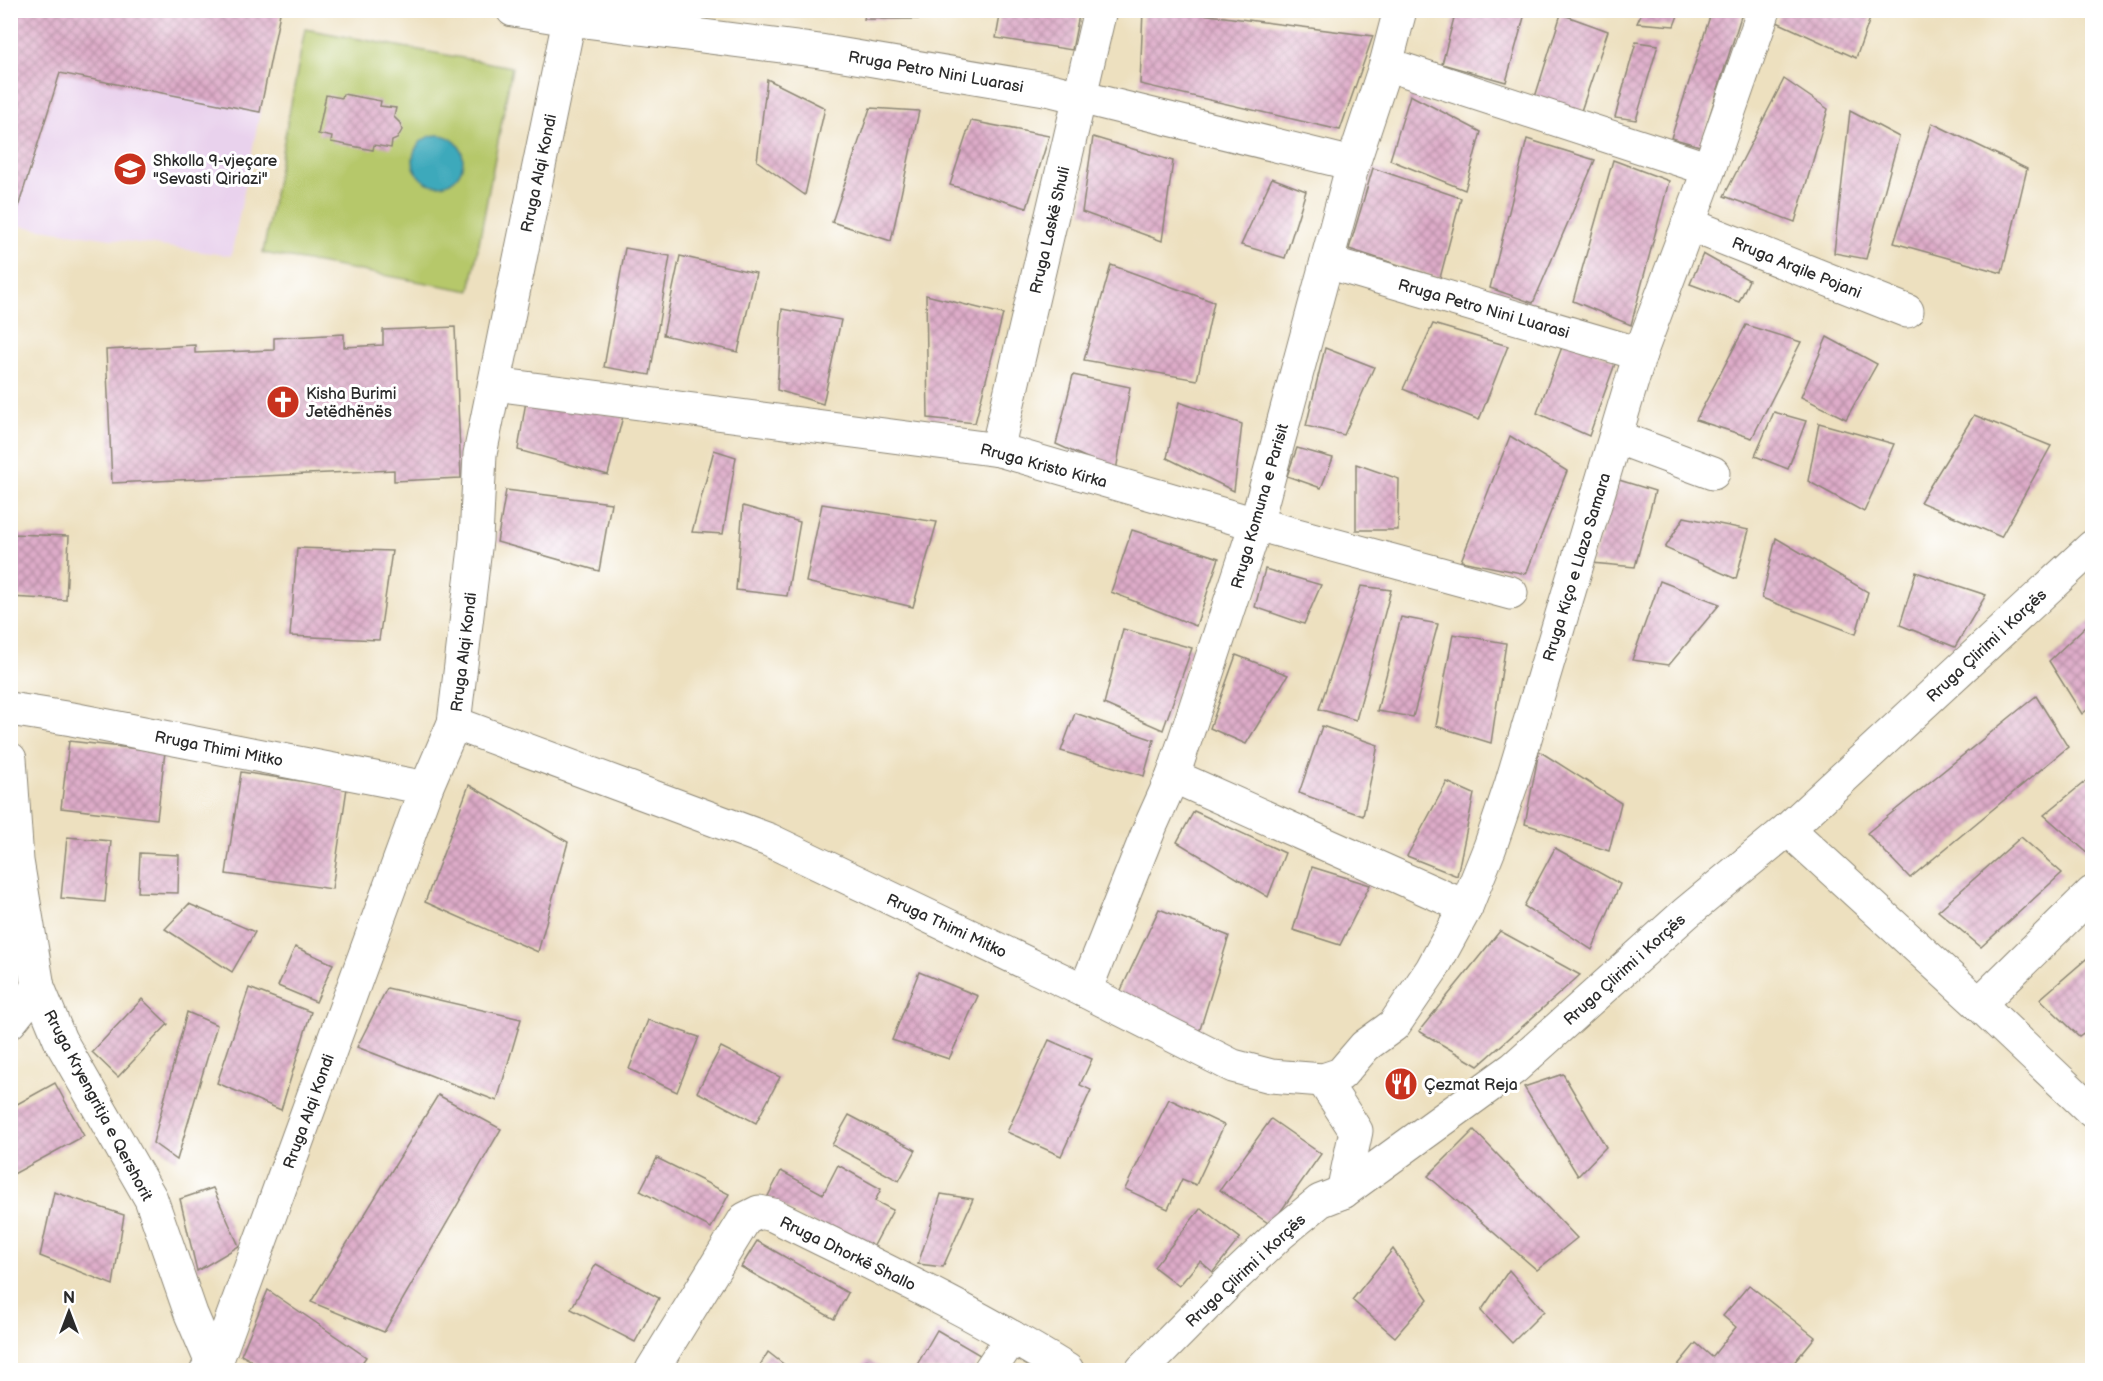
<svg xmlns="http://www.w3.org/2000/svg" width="2103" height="1381" viewBox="0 0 2103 1381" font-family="'Balsamiq Sans',sans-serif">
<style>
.built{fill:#e9d2ed}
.park{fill:#b6c86b;stroke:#707a4b;stroke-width:1.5}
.water{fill:#3ca9bb;stroke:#346a73;stroke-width:1.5}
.building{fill:url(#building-cross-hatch)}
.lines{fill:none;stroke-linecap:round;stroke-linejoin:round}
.street-casing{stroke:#8c8675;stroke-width:35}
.street{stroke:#fff;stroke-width:33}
.labels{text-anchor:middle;stroke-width:6;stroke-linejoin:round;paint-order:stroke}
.street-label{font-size:16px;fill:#2b2b2b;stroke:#fff}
.poi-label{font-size:16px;fill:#2b2b2b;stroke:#fff;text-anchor:start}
</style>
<defs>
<pattern id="building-cross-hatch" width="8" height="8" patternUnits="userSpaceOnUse" patternTransform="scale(1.5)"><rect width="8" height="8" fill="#deacc9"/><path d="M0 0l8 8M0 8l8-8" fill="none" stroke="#b48ca3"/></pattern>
</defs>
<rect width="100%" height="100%" fill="#fff"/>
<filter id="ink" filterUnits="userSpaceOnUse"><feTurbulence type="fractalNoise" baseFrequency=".0167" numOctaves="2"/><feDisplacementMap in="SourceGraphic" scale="12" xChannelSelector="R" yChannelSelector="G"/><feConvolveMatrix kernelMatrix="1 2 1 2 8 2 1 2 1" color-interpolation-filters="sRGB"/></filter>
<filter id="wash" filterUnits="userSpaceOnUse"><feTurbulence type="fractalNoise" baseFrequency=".008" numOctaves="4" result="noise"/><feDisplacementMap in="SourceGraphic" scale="24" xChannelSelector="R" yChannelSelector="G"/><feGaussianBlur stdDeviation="1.35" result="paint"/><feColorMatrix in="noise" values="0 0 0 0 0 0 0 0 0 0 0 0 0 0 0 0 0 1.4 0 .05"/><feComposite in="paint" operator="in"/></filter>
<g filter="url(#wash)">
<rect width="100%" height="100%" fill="#ede0bf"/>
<polygon class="built" points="268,10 280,13 231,256 13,225 11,231 11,11"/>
<polygon class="park" points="305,29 512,67 470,291 263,253"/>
<circle class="water" cx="438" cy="160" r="25"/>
<g id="blocks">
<g class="building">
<polygon points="10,10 268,10 280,13 260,112 60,73 11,230"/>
<polygon points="866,10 929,10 928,19 864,19"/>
<polygon points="1001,10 1080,10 1072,50 996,38"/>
<polygon points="1143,10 1170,10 1373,36 1340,130 1140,84"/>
<polygon points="1456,10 1526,10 1506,82 1442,64"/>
<polygon points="1643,10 1680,10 1674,26 1637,23"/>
<polygon points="1712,10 1743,10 1700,146 1671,138"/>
<polygon points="1781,10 1873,10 1856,58 1777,22"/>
<polygon points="1561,14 1608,31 1580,114 1535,97"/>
<polygon points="1636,42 1658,45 1636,120 1615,117"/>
<polygon points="767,79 825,108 805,195 757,161"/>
<polygon points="1784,79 1828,109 1795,222 1724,196"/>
<polygon points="343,94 381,101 380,106 396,108 394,117 400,123 402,130 397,139 392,141 391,148 374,145 373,150 331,142 332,137 318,134 326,95 342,98"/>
<polygon points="1410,95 1481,132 1465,190 1390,160"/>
<polygon points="870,108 919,111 891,241 832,222"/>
<polygon points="1850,111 1899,137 1866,259 1834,253"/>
<polygon points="971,121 1049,136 1027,208 950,185"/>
<polygon points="1932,123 2027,169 2002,273 1894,243"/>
<polygon points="1093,137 1173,161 1162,241 1082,212"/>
<polygon points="1527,139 1595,160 1533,303 1490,288"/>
<polygon points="1613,160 1669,181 1631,325 1573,301"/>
<polygon points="1373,168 1461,198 1440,278 1349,249"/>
<polygon points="1272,178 1306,191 1285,258 1241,245"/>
<polygon points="625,248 670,256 650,375 604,367"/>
<polygon points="1703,254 1749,280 1739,302 1690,284"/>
<polygon points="680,256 756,273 738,352 663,335"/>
<polygon points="1111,265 1214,302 1197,380 1084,360"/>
<polygon points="926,295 1003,314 975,423 928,418"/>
<polygon points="782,309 841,320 823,404 777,390"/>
<polygon points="1433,324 1508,346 1479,420 1403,389"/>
<polygon points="1746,325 1801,342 1752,438 1696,420"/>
<polygon points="455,327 461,478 394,481 394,470 112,483 106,350 195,345 195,353 274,350 274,338 344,334 344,347 383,345 383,330"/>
<polygon points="1827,337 1877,364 1846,419 1801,397"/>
<polygon points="1565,339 1616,361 1589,436 1537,413"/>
<polygon points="1325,348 1374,367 1344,435 1306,426"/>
<polygon points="1073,375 1130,387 1116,471 1056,444"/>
<polygon points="526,401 623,416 608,475 518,450"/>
<polygon points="1179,402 1242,424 1234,491 1167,458"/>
<polygon points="1774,412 1806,421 1788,469 1755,456"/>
<polygon points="1974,415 2051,446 2001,537 1920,502"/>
<polygon points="1819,423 1894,444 1864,512 1808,481"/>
<polygon points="1510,436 1567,471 1526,574 1461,561"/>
<polygon points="1297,448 1333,458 1321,488 1287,476"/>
<polygon points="714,450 736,457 723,534 692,532"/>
<polygon points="1356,464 1399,479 1398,530 1356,530"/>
<polygon points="1619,480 1655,491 1635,567 1592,563"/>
<polygon points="506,490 611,503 599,571 497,542"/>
<polygon points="822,504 937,522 913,607 806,582"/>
<polygon points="743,506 800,522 787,596 736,590"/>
<polygon points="1684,517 1749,530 1736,579 1665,548"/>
<polygon points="1132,530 1219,558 1196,626 1111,592"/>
<polygon points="10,534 69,536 66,600 10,597"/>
<polygon points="1776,538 1868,592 1856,634 1762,598"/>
<polygon points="297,548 392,551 379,640 290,636"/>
<polygon points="1265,569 1321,585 1304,624 1255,607"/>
<polygon points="1916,572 1986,595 1955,647 1900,625"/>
<polygon points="1660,581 1720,604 1669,665 1632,660"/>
<polygon points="1361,586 1391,590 1356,720 1319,709"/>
<polygon points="1401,617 1438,624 1413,717 1377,711"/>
<polygon points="2092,620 2092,706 2082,714 2049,661"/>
<polygon points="1123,629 1192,648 1163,730 1104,704"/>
<polygon points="1453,634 1506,643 1491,743 1436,726"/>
<polygon points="1236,655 1288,675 1246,744 1210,728"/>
<polygon points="2036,696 2068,747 1910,878 1867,833"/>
<polygon points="1075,713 1154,740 1144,776 1061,751"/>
<polygon points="1322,726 1378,745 1363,816 1299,793"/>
<polygon points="69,741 165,752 157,819 61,808"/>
<polygon points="1539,751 1621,803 1609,851 1525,824"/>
<polygon points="241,772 347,788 332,889 226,874"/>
<polygon points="2092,776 2092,854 2090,855 2044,815"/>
<polygon points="1447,782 1474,794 1457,876 1407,856"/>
<polygon points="469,785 568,842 538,952 425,902"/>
<polygon points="1194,811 1285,853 1268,897 1177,842"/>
<polygon points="67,837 111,841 105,902 61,898"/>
<polygon points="2021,837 2062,873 1981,947 1938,911"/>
<polygon points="1555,848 1620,884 1592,950 1524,906"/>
<polygon points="140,853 179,855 178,893 138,892"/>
<polygon points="1312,867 1370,885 1340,945 1293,930"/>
<polygon points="189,904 255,932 232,972 165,929"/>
<polygon points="1159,909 1229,936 1198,1036 1114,1005"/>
<polygon points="1500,931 1580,975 1478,1066 1419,1031"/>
<polygon points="295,947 333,964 316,1002 278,986"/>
<polygon points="2092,954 2092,1027 2079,1036 2040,999"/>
<polygon points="919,972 978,996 949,1059 892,1040"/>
<polygon points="249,988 311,1012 281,1110 217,1083"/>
<polygon points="387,988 521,1019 497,1101 357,1047"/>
<polygon points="142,999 168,1024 118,1077 92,1052"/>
<polygon points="187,1012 217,1025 177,1160 153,1143"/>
<polygon points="648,1020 699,1037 677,1092 629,1069"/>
<polygon points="1049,1040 1092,1059 1080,1085 1091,1090 1061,1156 1007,1132"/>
<polygon points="721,1047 780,1077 756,1123 697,1092"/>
<polygon points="1563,1074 1606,1147 1578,1176 1524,1087"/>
<polygon points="55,1083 84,1136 10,1176 10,1108"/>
<polygon points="438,1095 501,1129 384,1332 311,1302"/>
<polygon points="1169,1099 1224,1125 1196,1185 1182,1179 1168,1209 1125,1189"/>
<polygon points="849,1115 916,1150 899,1181 832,1145"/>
<polygon points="1271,1119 1321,1154 1271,1225 1220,1190"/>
<polygon points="1474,1130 1577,1238 1537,1270 1428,1176"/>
<polygon points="657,1158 729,1194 711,1228 640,1191"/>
<polygon points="838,1165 881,1189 875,1201 893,1210 870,1253 767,1198 781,1171 823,1194"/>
<polygon points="213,1188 239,1246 197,1271 180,1199"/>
<polygon points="54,1192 124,1215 113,1285 40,1256"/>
<polygon points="941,1194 973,1199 943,1267 918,1264"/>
<polygon points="1201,1208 1240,1238 1213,1272 1200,1261 1179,1286 1154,1267"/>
<polygon points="757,1241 848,1293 834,1319 741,1267"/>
<polygon points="1393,1249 1428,1299 1395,1337 1352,1300"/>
<polygon points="596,1264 659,1298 635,1342 571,1309"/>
<polygon points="1509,1270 1544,1311 1512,1343 1481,1311"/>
<polygon points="1749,1285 1815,1337 1788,1370 1684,1370 1677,1366 1696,1343 1712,1357 1736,1327 1723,1316"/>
<polygon points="268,1290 366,1357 357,1370 268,1370 241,1355"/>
<polygon points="937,1330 980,1355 973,1370 914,1370"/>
<polygon points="768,1352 791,1370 757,1370"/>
<polygon points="867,1360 888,1370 859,1370"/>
</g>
</g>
</g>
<g filter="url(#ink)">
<use href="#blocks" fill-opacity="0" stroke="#8c8675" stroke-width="1.5"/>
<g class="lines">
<defs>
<g id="street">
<polyline points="513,10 569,19 820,51 1051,90 1353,164"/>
<polyline points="1386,64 1709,169"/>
<polyline points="1688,224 1907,311"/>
<polyline points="1327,262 1640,354"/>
<polyline points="495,384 999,450 1256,524 1511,593"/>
<polyline points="1616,437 1713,473"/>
<polyline points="999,450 1001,433 1100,10"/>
<polyline points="10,709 72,719 426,788"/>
<polyline points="454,723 769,840 1085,991 1233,1066 1271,1076 1323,1080 1341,1074 1365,1046 1394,1025 1432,969 1466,907 1490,847 1511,785 1640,354 1709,169 1764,10"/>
<polyline points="10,759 17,861 38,987 60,1040 151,1199 191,1314 215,1370"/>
<polyline points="1173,776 1466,907"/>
<polyline points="1788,829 1979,1004 2092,1111"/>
<polyline points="1085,991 1151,825 1173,776 1256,524 1353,164 1386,64 1400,10"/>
<polyline points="1979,1004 2092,893"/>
<polyline points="10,1022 38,987"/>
<polyline points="1323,1080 1356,1131 1343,1192"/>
<polyline points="207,1370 214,1368 426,788 454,723 476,540 480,454 571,10"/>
<path d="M652 1370 745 1219 759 1212 773 1215C872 1264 973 1311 1067 1370"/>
<polyline points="990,1370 1012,1337"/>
<polyline points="1142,1370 1228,1283 1280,1234 1320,1201 1343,1192 1514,1068 1686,913 1788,829 2092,547"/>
</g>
</defs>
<use href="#street" class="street-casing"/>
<use href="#street" class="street"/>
</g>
</g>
<defs>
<symbol id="school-disc" viewBox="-11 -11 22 22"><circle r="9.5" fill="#c8321e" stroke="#fff"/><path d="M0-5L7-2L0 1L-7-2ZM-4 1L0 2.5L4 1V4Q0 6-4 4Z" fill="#fff"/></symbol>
<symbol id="church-disc" viewBox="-11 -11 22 22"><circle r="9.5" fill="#c8321e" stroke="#fff"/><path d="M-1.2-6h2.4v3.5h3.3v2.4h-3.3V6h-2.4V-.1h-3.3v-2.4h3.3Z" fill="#fff"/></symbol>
<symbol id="restaurant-disc" viewBox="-11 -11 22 22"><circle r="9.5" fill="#c8321e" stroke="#fff"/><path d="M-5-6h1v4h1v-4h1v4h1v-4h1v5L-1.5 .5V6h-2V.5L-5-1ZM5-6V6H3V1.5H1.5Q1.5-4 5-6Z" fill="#fff"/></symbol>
</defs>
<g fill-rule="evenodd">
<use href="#school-disc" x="111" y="150" width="38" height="38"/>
<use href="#church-disc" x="264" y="383" width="38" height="38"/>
<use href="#restaurant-disc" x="1382" y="1065" width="38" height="38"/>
</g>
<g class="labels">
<g class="street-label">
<text transform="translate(936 71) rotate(10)" y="6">Rruga Petro Nini Luarasi</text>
<text transform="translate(538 173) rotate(-78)" y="6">Rruga Alqi Kondi</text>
<text transform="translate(1049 230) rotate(-77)" y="6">Rruga Laskë Shuli</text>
<text transform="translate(1797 267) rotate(22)" y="6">Rruga Arqile Pojani</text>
<text transform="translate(1484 308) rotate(16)" y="6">Rruga Petro Nini Luarasi</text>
<text transform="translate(1044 465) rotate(15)" y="6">Rruga Kristo Kirka</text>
<text transform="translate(1259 506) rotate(-74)" y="6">Rruga Komuna e Parisit</text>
<text transform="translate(1576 567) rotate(-73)" y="6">Rruga Kiço e Llazo Samara</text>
<text transform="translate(1986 645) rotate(-43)" y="6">Rruga Çlirimi i Korçës</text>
<text transform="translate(463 652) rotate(-83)" y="6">Rruga Alqi Kondi</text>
<text transform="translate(219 748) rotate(11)" y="6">Rruga Thimi Mitko</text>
<text transform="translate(947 925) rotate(25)" y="6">Rruga Thimi Mitko</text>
<text transform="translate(1624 969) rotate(-42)" y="6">Rruga Çlirimi i Korçës</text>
<text transform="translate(99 1105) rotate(62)" y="6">Rruga Kryengritja e Qershorit</text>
<text transform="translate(308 1111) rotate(-70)" y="6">Rruga Alqi Kondi</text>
<text transform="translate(848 1253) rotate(26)" y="6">Rruga Dhorkë Shallo</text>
<text transform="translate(1245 1270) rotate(-43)" y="6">Rruga Çlirimi i Korçës</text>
</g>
<g class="poi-label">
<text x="153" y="166">Shkolla 9-vjeçare<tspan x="153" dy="18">"Sevasti Qiriazi"</tspan></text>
<text x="306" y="399">Kisha Burimi<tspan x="306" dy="18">Jetëdhënës</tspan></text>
<text x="1424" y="1090">Çezmat Reja</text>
</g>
</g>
<rect width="2103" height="1381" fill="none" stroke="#fff" stroke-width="36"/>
<g transform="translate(69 1312)" stroke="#ffffff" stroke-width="4.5" paint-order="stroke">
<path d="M0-4.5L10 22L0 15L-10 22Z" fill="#2b2b2b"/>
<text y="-9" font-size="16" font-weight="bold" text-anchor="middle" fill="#2b2b2b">N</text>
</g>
</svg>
